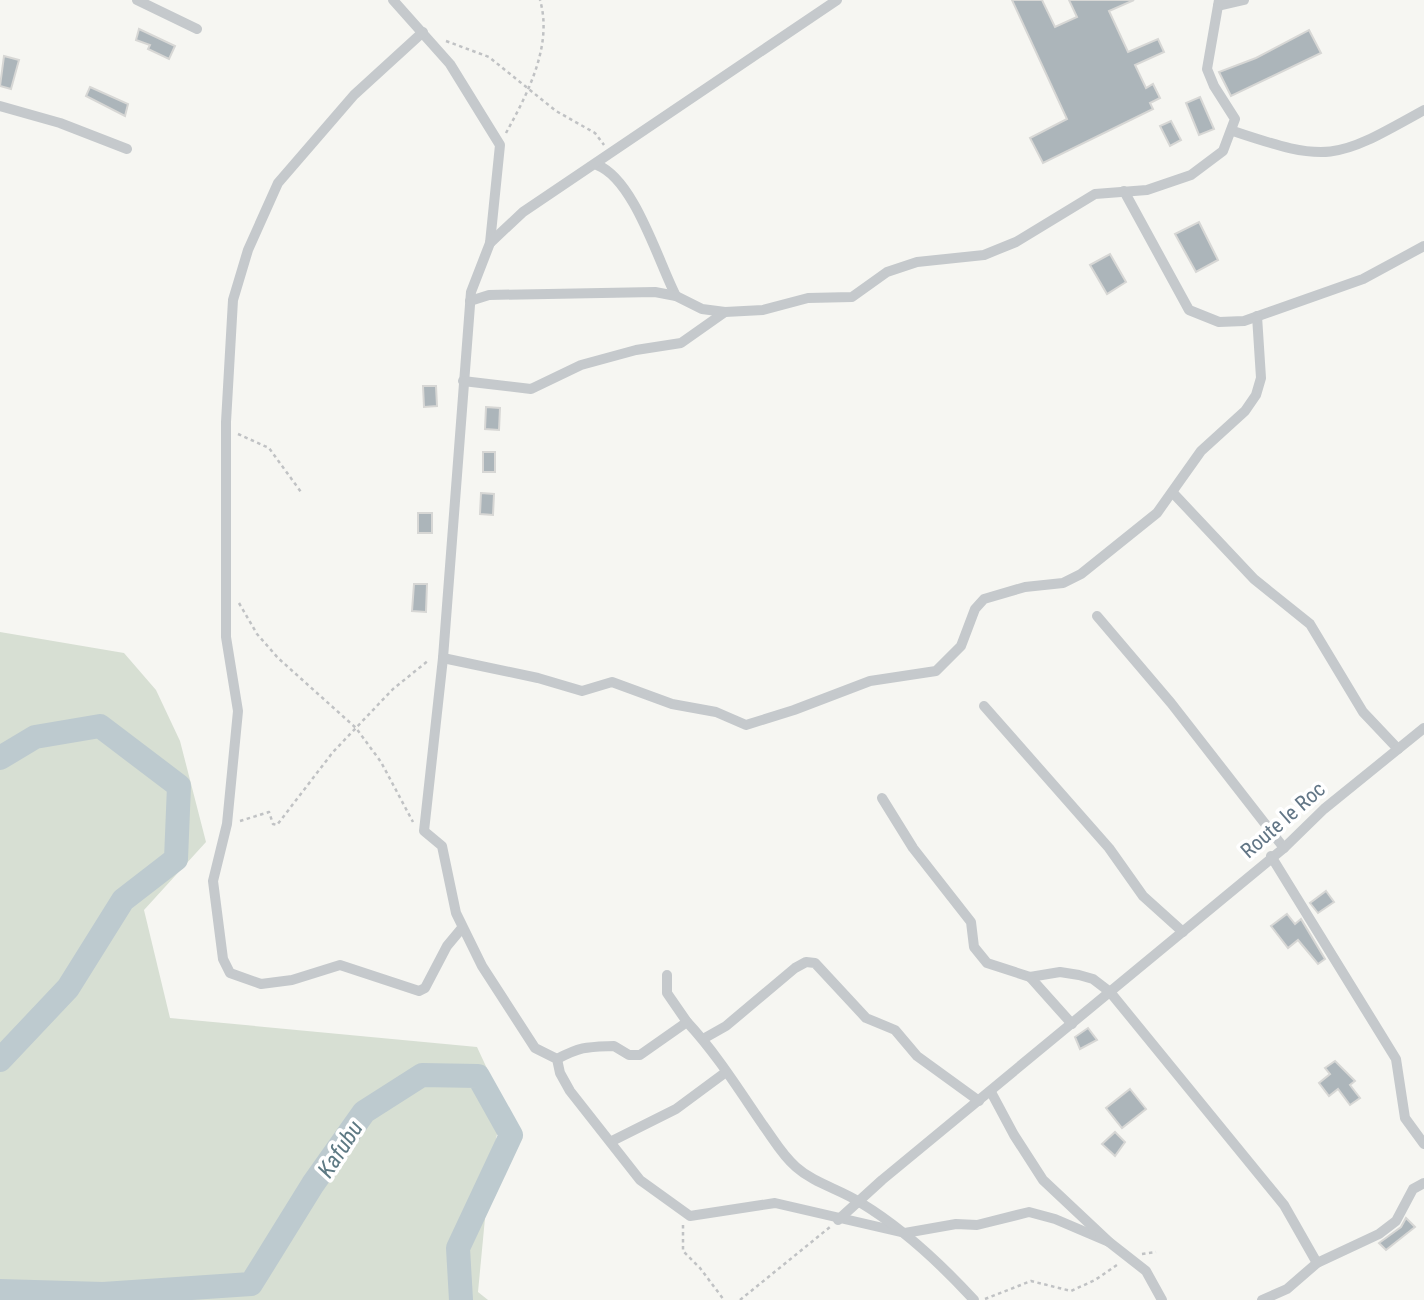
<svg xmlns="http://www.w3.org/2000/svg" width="1424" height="1300" viewBox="0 0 1424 1300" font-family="'Roboto Condensed',sans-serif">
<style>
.green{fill:#d7dfd3}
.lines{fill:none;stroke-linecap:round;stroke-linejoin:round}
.river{stroke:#bdcacf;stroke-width:24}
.building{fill:#acb5ba;stroke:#d7d7d5;stroke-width:2}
.path{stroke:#c0c2c4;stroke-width:2.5;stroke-dasharray:3.5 3.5;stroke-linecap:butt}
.minor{stroke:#c5c9cc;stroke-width:10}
.labels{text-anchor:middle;stroke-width:7;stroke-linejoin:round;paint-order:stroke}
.street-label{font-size:21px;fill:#627686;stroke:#fff}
.water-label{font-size:23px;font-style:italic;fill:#5d7983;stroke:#fff}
</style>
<rect width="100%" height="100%" fill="#f6f6f2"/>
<polygon class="green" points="0,632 124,653 156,690 180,741 206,842 144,910 170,1018 477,1047 503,1103 489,1176 478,1292 488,1300 0,1300"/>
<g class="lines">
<g class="river">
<polyline points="0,758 35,737 100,726 179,786 176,859 123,900 68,988 0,1060"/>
<polyline points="0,1291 103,1294 251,1284 313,1184 364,1112 422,1075 478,1076 511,1135 458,1248 461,1300"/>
</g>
</g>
<g class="building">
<polygon points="1012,0 1042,0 1055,27 1077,17 1069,0 1134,0 1109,11 1128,52 1158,39 1164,52 1135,65 1146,88 1153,84 1160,98 1150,103 1153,109 1043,163 1030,138 1067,119"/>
<polygon points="139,29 175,46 169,59 148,49 150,45 136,40"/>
<polygon points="1309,30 1321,53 1231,96 1219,72 1256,58"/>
<polygon points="4,56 19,60 11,89 0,86"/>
<polygon points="90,87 128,104 125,116 86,96"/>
<polygon points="1200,97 1214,129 1199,135 1186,103"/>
<polygon points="1171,121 1181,140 1170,146 1160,126"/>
<polygon points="1199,222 1218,260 1196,272 1175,234"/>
<polygon points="1110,254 1126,282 1107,294 1090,265"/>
<polygon points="423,386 436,386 437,406 424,407"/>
<polygon points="486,407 500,408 499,430 485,429"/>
<rect x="483" y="452" width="12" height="20"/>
<polygon points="481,493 494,494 493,515 480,514"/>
<rect x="418" y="513" width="14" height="20"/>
<polygon points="414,584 427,584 426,612 412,611"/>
<polygon points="1326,891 1334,902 1318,913 1310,903"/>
<polygon points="1287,914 1295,924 1301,919 1325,959 1318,964 1298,940 1288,948 1271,926"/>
<polygon points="1088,1028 1097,1040 1080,1049 1075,1037"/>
<polygon points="1335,1061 1355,1081 1350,1085 1360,1098 1350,1105 1338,1089 1329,1096 1319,1083 1330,1074 1325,1068"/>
<polygon points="1130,1089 1146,1109 1122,1128 1106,1108"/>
<polygon points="1115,1132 1125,1142 1115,1156 1102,1144"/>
<polygon points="1406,1218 1415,1227 1386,1250 1379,1243 1401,1227"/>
</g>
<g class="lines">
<g class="path">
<polyline points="446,41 489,57 556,111 595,133 604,145"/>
<path d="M506 133C528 93 553 45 540 0"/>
<polyline points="238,434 269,448 301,492"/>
<polyline points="239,603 257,634 278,658 356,728 381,762 413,822"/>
<polyline points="240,821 269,812 273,824 277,825 333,752 393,689 429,660"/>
<polyline points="683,1225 683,1251 700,1268 724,1300"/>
<polyline points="1142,1254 1156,1252"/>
<polyline points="985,1299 1031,1281 1071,1291 1095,1280 1117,1265"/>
<polyline points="740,1300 830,1227"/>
</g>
<g class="minor">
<polyline points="137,0 197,29"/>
<polyline points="393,0 450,64 500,145 490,243 471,292 443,658 424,831 442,846 456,913 482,966 535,1048 557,1059 560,1073 570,1091 640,1180 690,1216 775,1203 905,1233 956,1224 977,1225 1029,1212 1055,1219 1109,1242"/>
<polyline points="1218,6 1244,0"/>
<polyline points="423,32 354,95 278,183 248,250 233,300 226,422 226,637 238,711 227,824 213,881 223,959 230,973 261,984 292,980 340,965 419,991 425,988 447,946 462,928"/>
<polyline points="0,106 60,123 127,149"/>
<path d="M1233 131C1331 164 1336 159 1424 110"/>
<path d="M597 165C634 179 658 261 676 296"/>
<polyline points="1124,191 1189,310 1219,322 1244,321 1363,279 1424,246"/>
<polyline points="490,243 523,212 837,0"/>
<polyline points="470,301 489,295 655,292 676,296 702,309 725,312 763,310 808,298 852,297 887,272 917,262 984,255 1016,242 1095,194 1147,190 1191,175 1223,151 1235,119 1214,86 1207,69 1219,0"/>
<polyline points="463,381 531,389 581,365 636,350 681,343 725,312"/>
<polyline points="1174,494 1254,579 1310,624 1363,712 1398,749"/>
<polyline points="1097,616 1171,703 1284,848"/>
<polyline points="443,658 538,678 582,691 612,682 672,704 716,712 746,725 794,710 870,681 936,671 961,646 975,609 984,599 1025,587 1063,583 1081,574 1157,513 1201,451 1245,411 1256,395 1261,378 1257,316"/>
<polyline points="984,706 1109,848 1143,896 1183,932"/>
<polyline points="882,798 913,848 971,922 974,947 987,963 1030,977 1060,972 1079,975 1093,979 1110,992 1284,1205 1317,1263"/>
<polyline points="1271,856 1396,1059 1405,1118 1424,1144"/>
<polyline points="667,975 667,993 687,1022"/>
<polyline points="1030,977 1072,1024"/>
<polyline points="703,1039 726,1026 795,968 806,962 815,963 866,1018 895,1030 917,1056 979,1101"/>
<path d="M557 1059C582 1046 587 1047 614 1046L629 1055H640L687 1022C716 1053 739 1090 763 1125 774 1140 782 1155 796 1167 815 1184 840 1189 861 1203 904 1229 940 1263 974 1300"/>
<polyline points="991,1092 1014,1135 1043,1180 1109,1242 1146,1271 1162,1300"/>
<polyline points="612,1141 676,1109 726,1072"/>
<polyline points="838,1220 882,1180 1284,848 1324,809 1424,728"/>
<polyline points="1262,1300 1287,1289 1317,1263 1379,1234 1396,1221 1413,1189 1424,1183"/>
</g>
</g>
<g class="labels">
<g class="street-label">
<text transform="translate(1283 820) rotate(-41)" y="7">Route le Roc</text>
</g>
<g class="water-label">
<text transform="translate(340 1149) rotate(-57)" y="8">Kafubu</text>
</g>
</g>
</svg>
